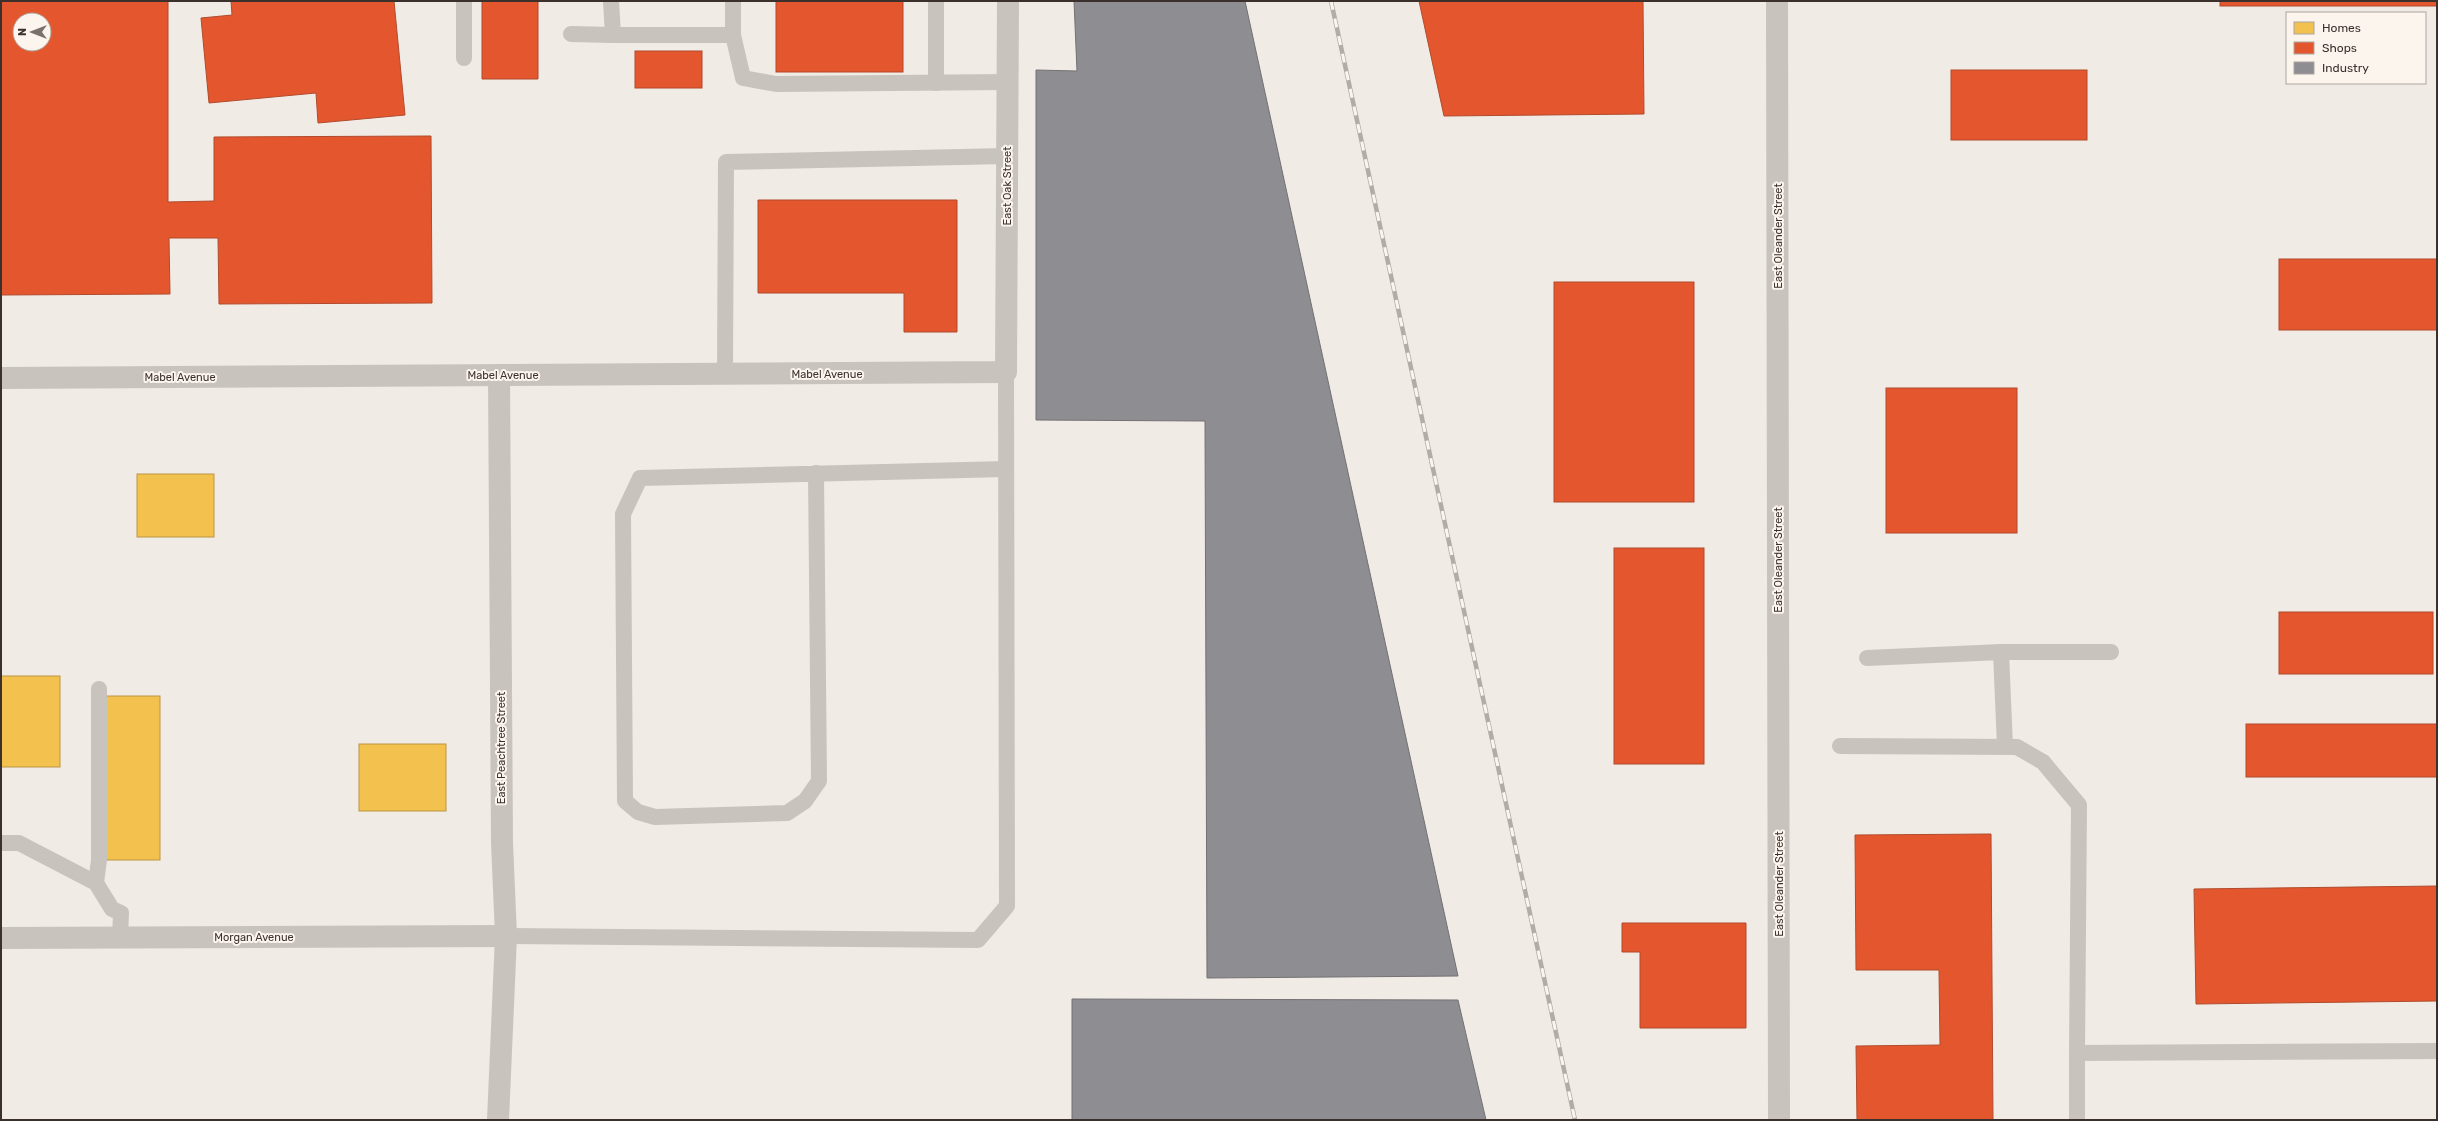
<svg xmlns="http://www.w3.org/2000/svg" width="2438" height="1121" viewBox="0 0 2438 1121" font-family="Rubik,sans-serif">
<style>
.homes{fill:#f2c14e;stroke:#bb9644}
.shops{fill:#e4572e;stroke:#b14b2d;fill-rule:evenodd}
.industry{fill:#8d8d92;stroke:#747173}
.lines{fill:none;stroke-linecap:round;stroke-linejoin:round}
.lane{stroke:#c9c3be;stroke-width:16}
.street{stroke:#c9c3be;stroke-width:22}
.rail-casing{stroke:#b1aca8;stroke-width:4.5}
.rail{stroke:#fbf5ee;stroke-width:3;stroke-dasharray:9;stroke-linecap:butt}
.labels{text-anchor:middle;stroke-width:4;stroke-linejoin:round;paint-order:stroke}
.street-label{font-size:11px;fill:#3b302b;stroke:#fbf5ee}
</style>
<rect width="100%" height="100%" fill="#f0ebe5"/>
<g class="homes">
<rect x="137" y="474" width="77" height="63"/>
<rect x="1" y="676" width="59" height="91"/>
<rect x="106" y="696" width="54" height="164"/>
<rect x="359" y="744" width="87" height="67"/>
</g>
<g class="shops">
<path d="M1 1H168V202L214 201V137L431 136 432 303 219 304 218 238H169L170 294 1 295ZM20 20H44V44H20Z"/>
<polygon points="231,1 394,1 405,115 318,123 316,93 209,103 201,18 232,15"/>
<polygon points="482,1 593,1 538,1 538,79 482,79"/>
<rect x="776" y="1" width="127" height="71"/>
<polygon points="1419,1 1643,1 1644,114 1444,116"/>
<rect x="2220" y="1" width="217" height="5"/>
<rect x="635" y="51" width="67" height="37"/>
<rect x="1951" y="70" width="136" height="70"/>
<polygon points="758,200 957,200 957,332 904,332 904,293 758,293"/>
<rect x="2279" y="259" width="158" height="71"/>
<rect x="1554" y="282" width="140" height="220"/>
<rect x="1886" y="388" width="131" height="145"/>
<rect x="1614" y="548" width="90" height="216"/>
<rect x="2279" y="612" width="154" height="62"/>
<rect x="2246" y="724" width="191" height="53"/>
<polygon points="1991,834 1993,1120 1857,1120 1856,1046 1940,1045 1939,970 1856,970 1855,835"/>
<polygon points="2437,886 2437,1001 2196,1004 2194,889"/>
<polygon points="1622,923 1746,923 1746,1028 1640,1028 1640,952 1622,952"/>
</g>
<g class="industry">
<polygon points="1074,1 1245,1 1458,976 1207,978 1205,421 1036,420 1036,70 1077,71"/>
<polygon points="1072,999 1458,1000 1486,1120 1072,1120"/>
</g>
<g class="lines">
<g class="lane">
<polyline points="464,1 464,58"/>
<polyline points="611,1 613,35 733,35 733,1"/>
<polyline points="936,1 936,83"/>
<polyline points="571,34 613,35"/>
<polyline points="733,35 743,78 776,84 1007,82"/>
<polyline points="725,374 726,162 1007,156"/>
<polyline points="816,473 819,781 805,801 787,813 655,817 638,812 625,801 623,514 640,478 1006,469"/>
<polyline points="2001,652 2111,652"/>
<polyline points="1867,658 2001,652 2005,747"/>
<polyline points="1840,746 2017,747 2043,762 2079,805 2077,1053 2437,1051"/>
<polyline points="1,843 19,843 96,883 112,909 121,913 120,938"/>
<polyline points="96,883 99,860 99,689"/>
<polyline points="506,936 978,940 1007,906 1006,372"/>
<polyline points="2077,1053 2077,1120"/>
</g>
<g class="street">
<polyline points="1777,1 1779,1120"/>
<polyline points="1,378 1006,372 1008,1"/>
<polyline points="1,938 506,936"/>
<polyline points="498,1120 506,936 502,843 499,375"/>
</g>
<defs>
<polyline id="rail" points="1331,1 1575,1120"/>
</defs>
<use href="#rail" class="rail-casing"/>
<use href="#rail" class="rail"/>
</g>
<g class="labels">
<g class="street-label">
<text transform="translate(1007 186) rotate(-90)" y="4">East Oak Street</text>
<text transform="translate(1778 236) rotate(-90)" y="4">East Oleander Street</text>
<text x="827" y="378">Mabel Avenue</text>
<text x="503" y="379">Mabel Avenue</text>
<text x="180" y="381">Mabel Avenue</text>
<text transform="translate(1778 560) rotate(-90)" y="4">East Oleander Street</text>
<text transform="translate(501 748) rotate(-90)" y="4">East Peachtree Street</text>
<text transform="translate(1779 884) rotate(-90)" y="4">East Oleander Street</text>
<text x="254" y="941">Morgan Avenue</text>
</g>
</g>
<rect width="2438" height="1121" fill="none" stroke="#3b302b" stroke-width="4"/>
<rect x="2286" y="12" width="140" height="72" fill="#fbf5ee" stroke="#aea6a0"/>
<rect x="2294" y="22" width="20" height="12" fill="#f2c14e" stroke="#aea6a0"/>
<text x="2322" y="32" font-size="12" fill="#3b302b">Homes</text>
<rect x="2294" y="42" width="20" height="12" fill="#e4572e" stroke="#aea6a0"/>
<text x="2322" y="52" font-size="12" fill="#3b302b">Shops</text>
<rect x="2294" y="62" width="20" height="12" fill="#8d8d92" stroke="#aea6a0"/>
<text x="2322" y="72" font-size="12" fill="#3b302b">Industry</text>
<g transform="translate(32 32) rotate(270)"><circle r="19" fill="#fbf5ee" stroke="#aea6a0"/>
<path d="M0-3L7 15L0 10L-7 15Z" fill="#7a716c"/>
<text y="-6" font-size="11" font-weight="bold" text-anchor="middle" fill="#3b302b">N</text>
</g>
</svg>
